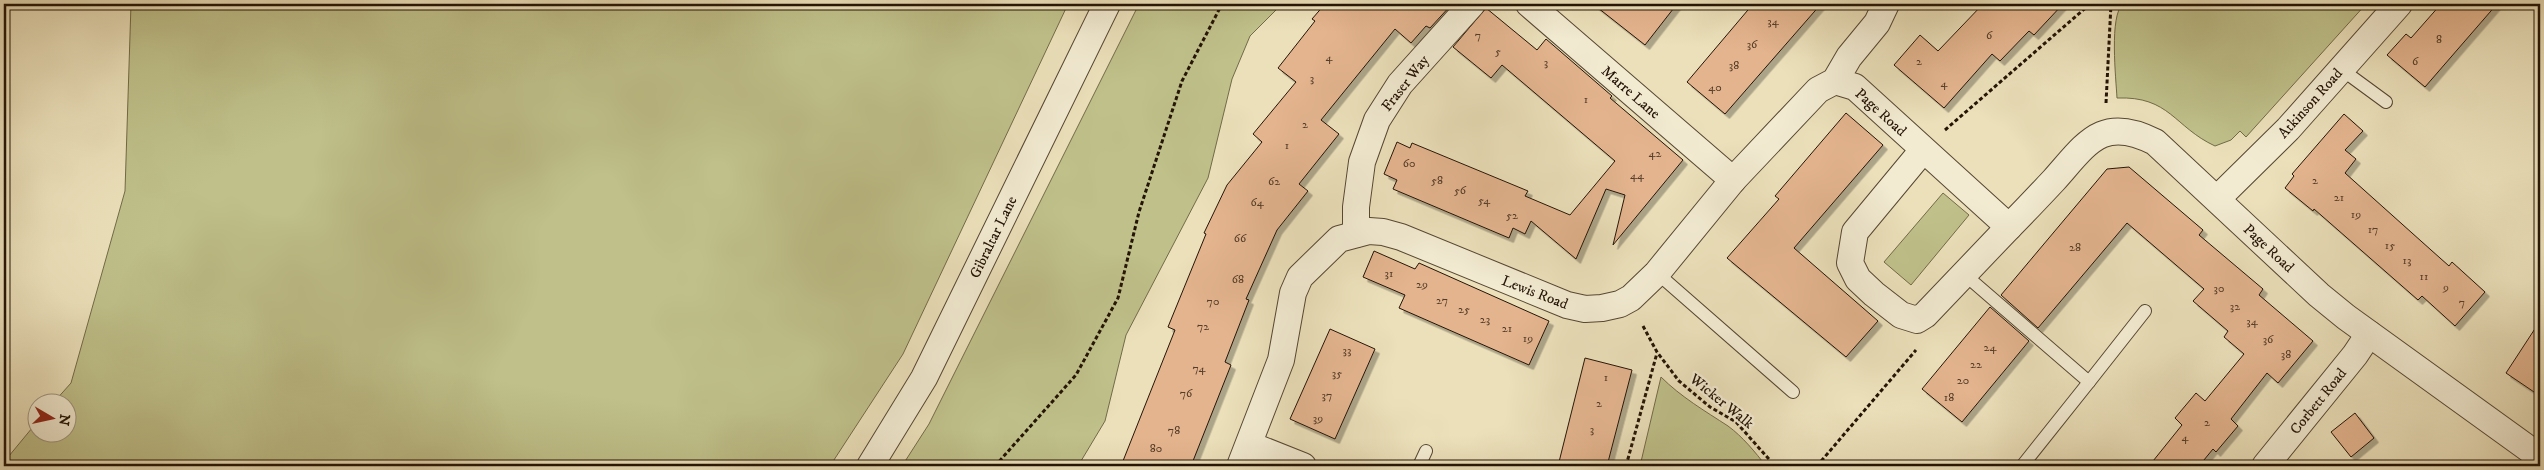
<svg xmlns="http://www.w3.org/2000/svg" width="2544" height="470" viewBox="0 0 2544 470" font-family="'IM FELL DW Pica',serif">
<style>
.green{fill:#bfc08a;stroke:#726a48}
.building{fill:#e3b48e;stroke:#241406;filter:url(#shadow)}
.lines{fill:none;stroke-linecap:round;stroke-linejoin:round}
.lane-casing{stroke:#564733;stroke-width:14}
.street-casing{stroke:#564733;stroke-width:28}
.path{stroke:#241406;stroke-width:3;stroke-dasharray:4 2.5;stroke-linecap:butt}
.lane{stroke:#f2ebd2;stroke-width:12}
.street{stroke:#f2ebd2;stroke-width:26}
.labels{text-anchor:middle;stroke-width:4.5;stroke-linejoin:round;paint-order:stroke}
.number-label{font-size:12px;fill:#543c28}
.street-label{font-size:15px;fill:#241406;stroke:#f2ebd2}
</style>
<defs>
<filter id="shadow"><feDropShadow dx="4.5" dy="4.5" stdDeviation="0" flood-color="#0004"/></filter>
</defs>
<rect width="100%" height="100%" fill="#ebe0ba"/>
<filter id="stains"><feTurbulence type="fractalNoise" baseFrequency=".004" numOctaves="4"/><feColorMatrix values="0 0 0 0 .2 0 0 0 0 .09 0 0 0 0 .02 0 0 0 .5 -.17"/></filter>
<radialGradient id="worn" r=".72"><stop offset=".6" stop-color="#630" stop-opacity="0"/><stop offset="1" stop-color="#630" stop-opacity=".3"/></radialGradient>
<g class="green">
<polygon points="131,4 1068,4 903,354 830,466 4,466 4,462 37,422 38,432 68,432 68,402 54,402 71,383 125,191"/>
<polygon points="1139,4 1282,4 1250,36 1232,79 1208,178 1126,335 1105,421 1078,466 902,466 929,424"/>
<path d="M2123 4H2366L2246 137 2240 131 2231 140 2215 146C2174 127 2170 96 2117 98 2116 79 2109 15 2123 4Z"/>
<polygon points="1943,193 1969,215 1911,285 1884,262"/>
<path d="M1661 377C1681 397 1705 411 1728 426 1743 437 1755 452 1766 466H1640Z"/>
</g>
<g class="building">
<polygon points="1325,4 1452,4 1430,28 1426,26 1411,43 1395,29 1321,120 1339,134 1299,184 1308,191 1277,230 1246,299 1249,300 1225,362 1231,365 1191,466 1121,466 1175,330 1168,327 1206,234 1204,233 1227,185 1262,142 1253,134 1296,82 1278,68 1315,21 1312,19"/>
<polygon points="1593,4 1677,4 1645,45"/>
<polygon points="1753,4 1821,4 1725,114 1687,82"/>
<polygon points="1983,4 2063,4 2034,35 2029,31 2000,61 1992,54 1944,108 1894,65 1920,35 1938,51"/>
<polygon points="2441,4 2497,4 2425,87 2387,55 2406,34 2411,38"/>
<polygon points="1486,8 1537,50 1546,39 1612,96 1610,98 1683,160 1613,245 1625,195 1606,189 1576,259 1531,221 1525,234 1513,228 1509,238 1393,189 1397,180 1384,174 1397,142 1410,148 1412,143 1528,191 1525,196 1570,215 1615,161 1502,65 1491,78 1453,47"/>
<polygon points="1846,113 1883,145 1794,248 1878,321 1846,357 1727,258 1779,199 1775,196"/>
<polygon points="2344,114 2363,131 2345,150 2356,159 2345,173 2431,250 2449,266 2452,262 2485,292 2455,326 2422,296 2418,300 2314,209 2313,211 2285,188 2294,176 2292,174"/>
<polygon points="2129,167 2203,230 2199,235 2263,289 2259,295 2313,341 2278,383 2267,373 2231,419 2238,426 2216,452 2213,449 2199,466 2149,466 2182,425 2175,418 2196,393 2205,401 2244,354 2224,337 2228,331 2193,301 2204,289 2127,223 2038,328 2001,295 2107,169"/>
<polygon points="1374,251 1415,269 1419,263 1549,321 1529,365 1399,308 1405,295 1363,277"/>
<polygon points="1990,307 2029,341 1962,422 1922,389"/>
<polygon points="2540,321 2540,396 2506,373"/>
<polygon points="1330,329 1375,349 1335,439 1290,419"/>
<polygon points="1585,358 1632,370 1607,466 1558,466"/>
<polygon points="2355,413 2374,438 2351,457 2331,432"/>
</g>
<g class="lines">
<defs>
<g id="lane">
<polyline points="2341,69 2386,102"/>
<polyline points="1657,273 1793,392"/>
<polyline points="1964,274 2089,382 2145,311"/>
<polyline points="1419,466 1426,451"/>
<polyline points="2022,466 2089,382"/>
</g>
<g id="street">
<polyline points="1529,4 1733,180"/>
<path d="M1835 81 1855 87 2009 227C2024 212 2039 196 2054 180 2087 143 2102 115 2155 142L2319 295 2346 317 2540 457"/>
<polyline points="1923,150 1855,232 1850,263 1858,279 1874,294 1901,315 1917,320 1925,315 2009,227"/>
<polyline points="2217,199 2288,129 2399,4"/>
<polyline points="1356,234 1356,207 1362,162 1377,120 1400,84 1472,4"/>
<polyline points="1250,445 1303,466"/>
<polyline points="870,466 924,378 1107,4"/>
<polyline points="1240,466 1281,360 1293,293 1300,277 1339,239 1369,231 1383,232 1401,237 1567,305 1585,309 1602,308 1620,304 1631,298 1657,273 1733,180 1818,90 1835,81 1849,57 1877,23 1886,4"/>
<polyline points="2265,466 2355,355 2369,334"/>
</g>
</defs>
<use href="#lane" class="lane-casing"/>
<use href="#street" class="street-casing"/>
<g class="path">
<polyline points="2106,103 2111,4"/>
<polyline points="1945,130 2090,4"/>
<polyline points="1643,326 1657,352 1679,381 1710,407 1736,422 1775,466"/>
<polyline points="995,466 1076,375 1118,298 1139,212 1182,81 1222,4"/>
<polyline points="1626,466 1657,353"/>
<polyline points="1817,466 1916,350"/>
</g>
<use href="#lane" class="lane"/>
<use href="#street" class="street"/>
</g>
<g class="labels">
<g class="number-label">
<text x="1773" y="25">34</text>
<text x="1478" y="39">7</text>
<text x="1989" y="39">6</text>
<text x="2439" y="43">8</text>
<text x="1752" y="48">36</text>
<text x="1498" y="55">5</text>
<text x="1329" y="61">4</text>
<text x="1919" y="65">2</text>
<text x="2415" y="65">6</text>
<text x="1546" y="66">3</text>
<text x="1734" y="69">38</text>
<text x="1312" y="82">3</text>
<text x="1944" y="87">4</text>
<text x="1715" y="91">40</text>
<text x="1586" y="103">1</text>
<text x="1305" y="128">2</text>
<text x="1287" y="149">1</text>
<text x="1655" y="157">42</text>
<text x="1409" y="167">60</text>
<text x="1637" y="179">44</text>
<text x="1437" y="184">58</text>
<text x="2315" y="184">2</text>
<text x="1274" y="185">62</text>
<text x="1460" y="194">56</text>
<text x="2339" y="201">21</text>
<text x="1484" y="204">54</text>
<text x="1257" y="206">64</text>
<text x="2356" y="218">19</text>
<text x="1512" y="219">52</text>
<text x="2373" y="233">17</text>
<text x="1240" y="242">66</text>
<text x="2390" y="249">15</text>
<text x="2075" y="251">28</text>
<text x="2407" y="264">13</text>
<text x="1389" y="277">31</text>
<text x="2424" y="280">11</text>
<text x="1238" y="283">68</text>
<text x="1422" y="288">29</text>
<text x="2446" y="291">9</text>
<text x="2219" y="292">30</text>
<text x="1442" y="304">27</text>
<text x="1213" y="305">70</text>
<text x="2462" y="306">7</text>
<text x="2235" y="310">32</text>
<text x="1464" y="313">25</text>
<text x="1485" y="323">23</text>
<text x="2252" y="325">34</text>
<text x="1203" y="330">72</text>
<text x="1507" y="332">21</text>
<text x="1528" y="342">19</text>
<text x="2268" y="343">36</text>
<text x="1990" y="351">24</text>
<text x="1347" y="354">33</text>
<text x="2286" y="358">38</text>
<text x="1976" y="368">22</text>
<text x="1199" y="372">74</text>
<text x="1337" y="377">35</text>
<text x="1606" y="381">1</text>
<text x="1963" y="384">20</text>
<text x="1186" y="397">76</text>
<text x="1327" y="399">37</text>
<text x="1949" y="401">18</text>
<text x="1599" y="407">2</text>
<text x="1318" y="422">39</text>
<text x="2207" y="426">2</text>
<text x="1592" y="433">3</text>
<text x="1174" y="434">78</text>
<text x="2185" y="441">4</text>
<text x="1156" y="452">80</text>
</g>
<g class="street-label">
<text transform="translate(1405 83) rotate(-52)" y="5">Fraser Way</text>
<text transform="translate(1631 92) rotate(41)" y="5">Marre Lane</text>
<text transform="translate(2310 103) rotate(-48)" y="5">Atkinson Road</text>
<text transform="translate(1881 112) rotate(42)" y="5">Page Road</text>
<text transform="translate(993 237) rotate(-64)" y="5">Gibraltar Lane</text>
<text transform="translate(2269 248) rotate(43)" y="5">Page Road</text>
<text transform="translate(1535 292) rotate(21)" y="5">Lewis Road</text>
<text transform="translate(1722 401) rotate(39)" y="5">Wicker Walk</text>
<text transform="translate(2318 401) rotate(-51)" y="5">Corbett Road</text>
</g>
</g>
<rect width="2544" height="470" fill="none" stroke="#ebe0ba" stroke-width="20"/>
<rect x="5" y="5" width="2534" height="460" fill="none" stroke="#241406" stroke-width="2.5"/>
<rect x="10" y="10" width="2524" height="450" fill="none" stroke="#241406"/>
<g transform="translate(52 418) rotate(99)"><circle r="24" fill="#f2ebd2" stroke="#a09580"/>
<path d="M0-4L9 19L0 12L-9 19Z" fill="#8f2418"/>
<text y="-8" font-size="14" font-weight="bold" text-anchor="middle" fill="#241406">N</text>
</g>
<rect width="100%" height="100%" filter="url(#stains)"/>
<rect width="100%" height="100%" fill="url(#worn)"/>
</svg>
